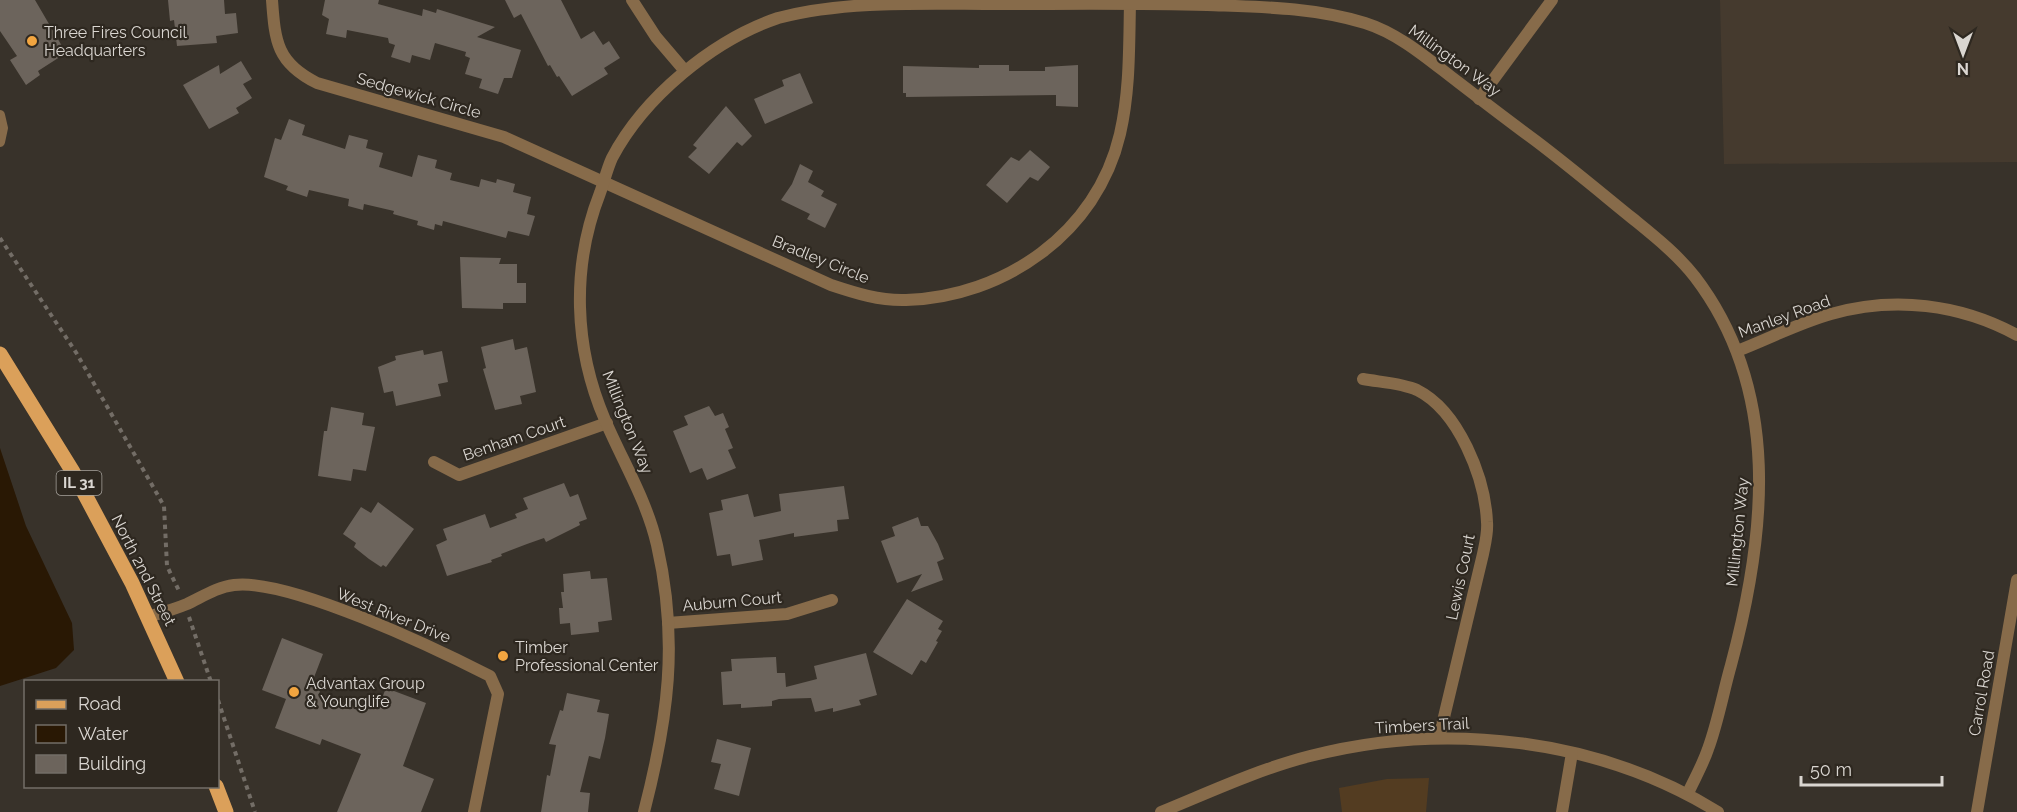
<svg xmlns="http://www.w3.org/2000/svg" width="2017" height="812" viewBox="0 0 2017 812" font-family="Raleway,sans-serif">
<style>
.built{fill:#453a2e}
.green{fill:#533c21}
.water{fill:#291804}
.building{fill:#6c645c}
.lines{fill:none;stroke-linecap:round;stroke-linejoin:round}
.path{stroke:#736d66;stroke-width:4;stroke-dasharray:4.5 4.5;stroke-linecap:butt}
.lane{stroke:#876b4a;stroke-width:10}
.street{stroke:#876b4a;stroke-width:12}
.primary{stroke:#dba05a;stroke-width:15}
.poi-dot{fill:#f2a540;stroke:#2e2820;stroke-width:2}
.labels{text-anchor:middle;stroke-width:4.5;stroke-linejoin:round;paint-order:stroke}
.shield{fill:#2e2820;stroke:#a6a29c;stroke-width:1.5}
.shield-label{font-size:15px;font-weight:bold;fill:#dad6d1}
.poi-label{font-size:16px;fill:#dad6d1;stroke:#2e2820;text-anchor:start}
.street-label{font-size:16px;fill:#dad6d1;stroke:#2e2820}
</style>
<rect width="100%" height="100%" fill="#38322a"/>
<polygon class="built" points="1720,0 2017,0 2017,162 1724,164"/>
<polygon class="green" points="1429,778 1426,812 1342,812 1339,788 1387,779"/>
<polygon class="water" points="0,448 26,526 72,623 74,650 56,668 0,686"/>
<g class="building">
<polygon points="0,0 35,0 66,53 38,71 40,75 26,85 10,60 17,56 0,31"/>
<polygon points="168,0 224,0 225,14 236,13 238,33 216,36 217,43 177,46 174,20 170,21"/>
<polygon points="325,0 379,0 378,4 422,16 423,9 436,13 437,9 495,27 477,37 521,50 512,78 504,78 498,94 479,88 482,79 465,74 470,58 465,56 466,52 435,43 430,60 412,55 410,63 391,57 395,45 389,43 388,38 347,30 346,38 326,34 329,19 322,15"/>
<polygon points="505,0 561,0 581,39 594,31 603,45 609,41 620,58 604,68 608,74 572,96 559,76 557,77 550,65 548,66 521,14 514,18"/>
<polygon points="241,61 252,79 243,84 252,98 236,108 239,113 209,129 183,85 219,65 220,74"/>
<polygon points="979,65 1009,65 1009,71 1045,71 1045,67 1078,65 1078,107 1056,106 1056,95 906,97 906,93 903,93 903,66 979,68"/>
<polygon points="800,73 813,103 765,124 754,99 784,86 782,80"/>
<polygon points="726,106 752,136 742,146 737,142 709,174 688,157 697,148 693,145"/>
<polygon points="289,119 305,125 302,135 345,149 349,135 368,140 366,148 383,153 379,167 412,177 418,155 437,160 435,168 452,173 450,180 479,187 481,179 496,183 497,179 515,184 513,192 531,197 527,214 535,216 529,236 508,231 506,238 443,221 442,226 435,224 434,230 417,225 418,221 393,214 394,211 364,204 363,210 348,206 349,199 309,190 307,197 286,190 288,186 264,177 275,138 281,140"/>
<polygon points="1030,150 1050,167 1038,181 1030,177 1007,203 986,185 1011,157 1019,161"/>
<polygon points="800,164 813,171 808,182 824,191 821,196 837,204 825,228 807,219 810,214 781,200 792,184"/>
<polygon points="460,257 501,258 499,264 517,264 517,283 526,283 526,303 503,303 503,309 462,308"/>
<polygon points="513,339 515,350 527,347 536,392 520,396 522,404 495,410 483,369 486,368 481,347"/>
<polygon points="423,350 424,355 442,351 448,382 438,384 441,396 396,406 393,391 384,393 378,367 396,360 395,356"/>
<polygon points="709,406 715,416 723,413 729,427 725,429 733,448 728,450 736,468 707,480 702,468 690,473 673,431 688,425 684,416"/>
<polygon points="331,407 364,413 362,425 375,427 366,471 353,469 351,481 318,476 324,431 327,431"/>
<polygon points="564,483 570,497 578,494 587,519 579,522 580,525 546,542 544,538 527,544 501,554 502,556 491,560 492,562 447,576 436,545 447,540 443,529 485,514 490,528 517,518 515,514 528,509 523,498"/>
<polygon points="844,486 849,519 837,520 838,531 794,537 794,533 759,540 763,560 732,566 730,554 717,556 709,513 723,510 721,500 748,494 754,517 781,511 779,494"/>
<polygon points="378,502 414,529 386,567 383,565 381,567 369,559 354,547 356,543 343,534 361,507 371,513"/>
<polygon points="918,517 921,526 928,526 938,544 944,559 937,562 943,580 911,592 922,574 897,583 881,541 895,536 892,527"/>
<polygon points="590,571 591,579 607,578 612,620 598,622 599,632 571,635 570,623 560,624 559,608 563,608 561,592 564,592 563,574"/>
<polygon points="907,599 943,621 938,629 942,631 936,641 938,642 926,663 921,660 912,675 873,652"/>
<polygon points="282,638 323,654 313,680 323,684 319,694 365,710 369,699 380,703 386,688 426,703 403,766 434,779 421,812 337,812 361,754 322,739 320,745 275,728 286,699 262,690"/>
<polygon points="866,653 877,695 859,700 861,705 833,712 833,708 815,712 811,698 779,699 772,701 772,706 741,708 741,704 723,705 721,672 732,671 731,659 776,657 777,673 785,673 786,687 817,679 814,666"/>
<polygon points="567,693 600,700 597,712 609,714 605,738 600,759 589,756 580,792 590,793 588,812 541,812 547,775 550,776 556,745 549,744 560,710 563,711"/>
<polygon points="717,739 751,748 739,796 714,789 721,764 711,762"/>
</g>
<g class="lines">
<g class="path">
<polyline points="0,238 77,354 164,506 167,566 180,593"/>
<polyline points="189,617 211,682"/>
<polyline points="218,700 255,812"/>
</g>
<polyline class="lane" points="0,115 3,128 0,142"/>
<g class="street">
<path d="M272 0C275 42 277 63 317 83L504 137 831 285C855 293 880 301 906 300 1004 297 1097 233 1120 134 1130 91 1129 47 1130 3"/>
<polyline points="632,0 656,37 685,71"/>
<polyline points="1479,99 1552,0"/>
<path d="M1737 351C1768 339 1799 323 1831 314 1894 296 1960 304 2017 335"/>
<path d="M1363 379C1379 382 1402 383 1417 390 1459 411 1485 478 1487 522 1488 533 1485 544 1483 554L1439 738"/>
<polyline points="434,462 459,475 607,423"/>
<path d="M148 617C161 613 175 609 187 604 202 597 217 587 234 585 289 578 437 649 490 676L498 694 474 812"/>
<polyline points="668,623 787,614 832,600"/>
<path d="M644 812C668 719 679 641 657 545 647 501 623 462 605 420 574 348 571 267 600 193 604 182 607 169 612 158 644 97 713 40 778 18 846 0 926 4 998 4 1067 4 1137 3 1207 5 1261 7 1312 7 1365 23 1400 34 1429 60 1458 82 1484 102 1510 122 1536 141 1569 166 1600 192 1632 218 1654 236 1677 254 1695 277 1782 391 1766 535 1731 665 1723 693 1718 722 1708 749 1703 764 1695 778 1688 793"/>
<path d="M1161 812C1210 792 1259 769 1310 756 1446 721 1598 738 1718 812"/>
<polyline points="1562,812 1572,753"/>
<polyline points="1977,812 2017,580"/>
</g>
<g class="primary">
<polyline points="0,354 73,472 132,583 177,682"/>
<polyline points="216,786 226,812"/>
</g>
</g>
<g class="poi-dot">
<circle cx="32" cy="41" r="6"/>
<circle cx="503" cy="656" r="6"/>
<circle cx="294" cy="692" r="6"/>
</g>
<g class="labels">
<rect class="shield" x="56.5" y="471" width="45" height="24" rx="4.5"/>
<g class="shield-label">
<text x="79" y="488">IL 31</text>
</g>
<g class="poi-label">
<text x="44" y="38">Three Fires Council<tspan x="44" dy="18">Headquarters</tspan></text>
<text x="515" y="653">Timber<tspan x="515" dy="18">Professional Center</tspan></text>
<text x="306" y="689">Advantax Group<tspan x="306" dy="18">&amp; Younglife</tspan></text>
</g>
<g class="street-label">
<text transform="translate(1455 60) rotate(36)" y="6">Millington Way</text>
<text transform="translate(419 95) rotate(16)" y="6">Sedgewick Circle</text>
<text transform="translate(821 259) rotate(22)" y="6">Bradley Circle</text>
<text transform="translate(1784 316) rotate(-20)" y="6">Manley Road</text>
<text transform="translate(628 422) rotate(68)" y="6">Millington Way</text>
<text transform="translate(514 438) rotate(-19)" y="6">Benham Court</text>
<text transform="translate(1737 532) rotate(-84)" y="6">Millington Way</text>
<text transform="translate(144 570) rotate(63)" y="6">North 2nd Street</text>
<text transform="translate(1460 577) rotate(-78)" y="6">Lewis Court</text>
<text transform="translate(732 601) rotate(-5)" y="6">Auburn Court</text>
<text transform="translate(394 615) rotate(22)" y="6">West River Drive</text>
<text transform="translate(1981 693) rotate(-80)" y="6">Carrol Road</text>
<text transform="translate(1422 725) rotate(-3)" y="6">Timbers Trail</text>
</g>
</g>
<rect x="24" y="680" width="195" height="108" fill="#2e2820" stroke="#736e67" stroke-width="1.5"/>
<rect x="36" y="700" width="30" height="9" fill="#dba05a" stroke="#736e67" stroke-width="1.5"/>
<text x="78" y="710" font-size="18" fill="#dad6d1">Road</text>
<rect x="36" y="725" width="30" height="18" fill="#291804" stroke="#736e67" stroke-width="1.5"/>
<text x="78" y="740" font-size="18" fill="#dad6d1">Water</text>
<rect x="36" y="755" width="30" height="18" fill="#6c645c" stroke="#736e67" stroke-width="1.5"/>
<text x="78" y="770" font-size="18" fill="#dad6d1">Building</text>
<g transform="translate(1963 54) rotate(180)" stroke="#2e2820" stroke-width="4.5" paint-order="stroke">
<path d="M0-4.5L10 22L0 15L-10 22Z" fill="#dad6d1"/>
<text y="-9" font-size="16" font-weight="bold" text-anchor="middle" fill="#dad6d1">N</text>
</g>
<path d="M1801 776v9h141v-9" fill="none" stroke="#dad6d1" stroke-width="3"/>
<text x="1810" y="776" font-size="18" fill="#dad6d1" stroke="#2e2820" stroke-width="4.5" paint-order="stroke">50 m</text>
</svg>
